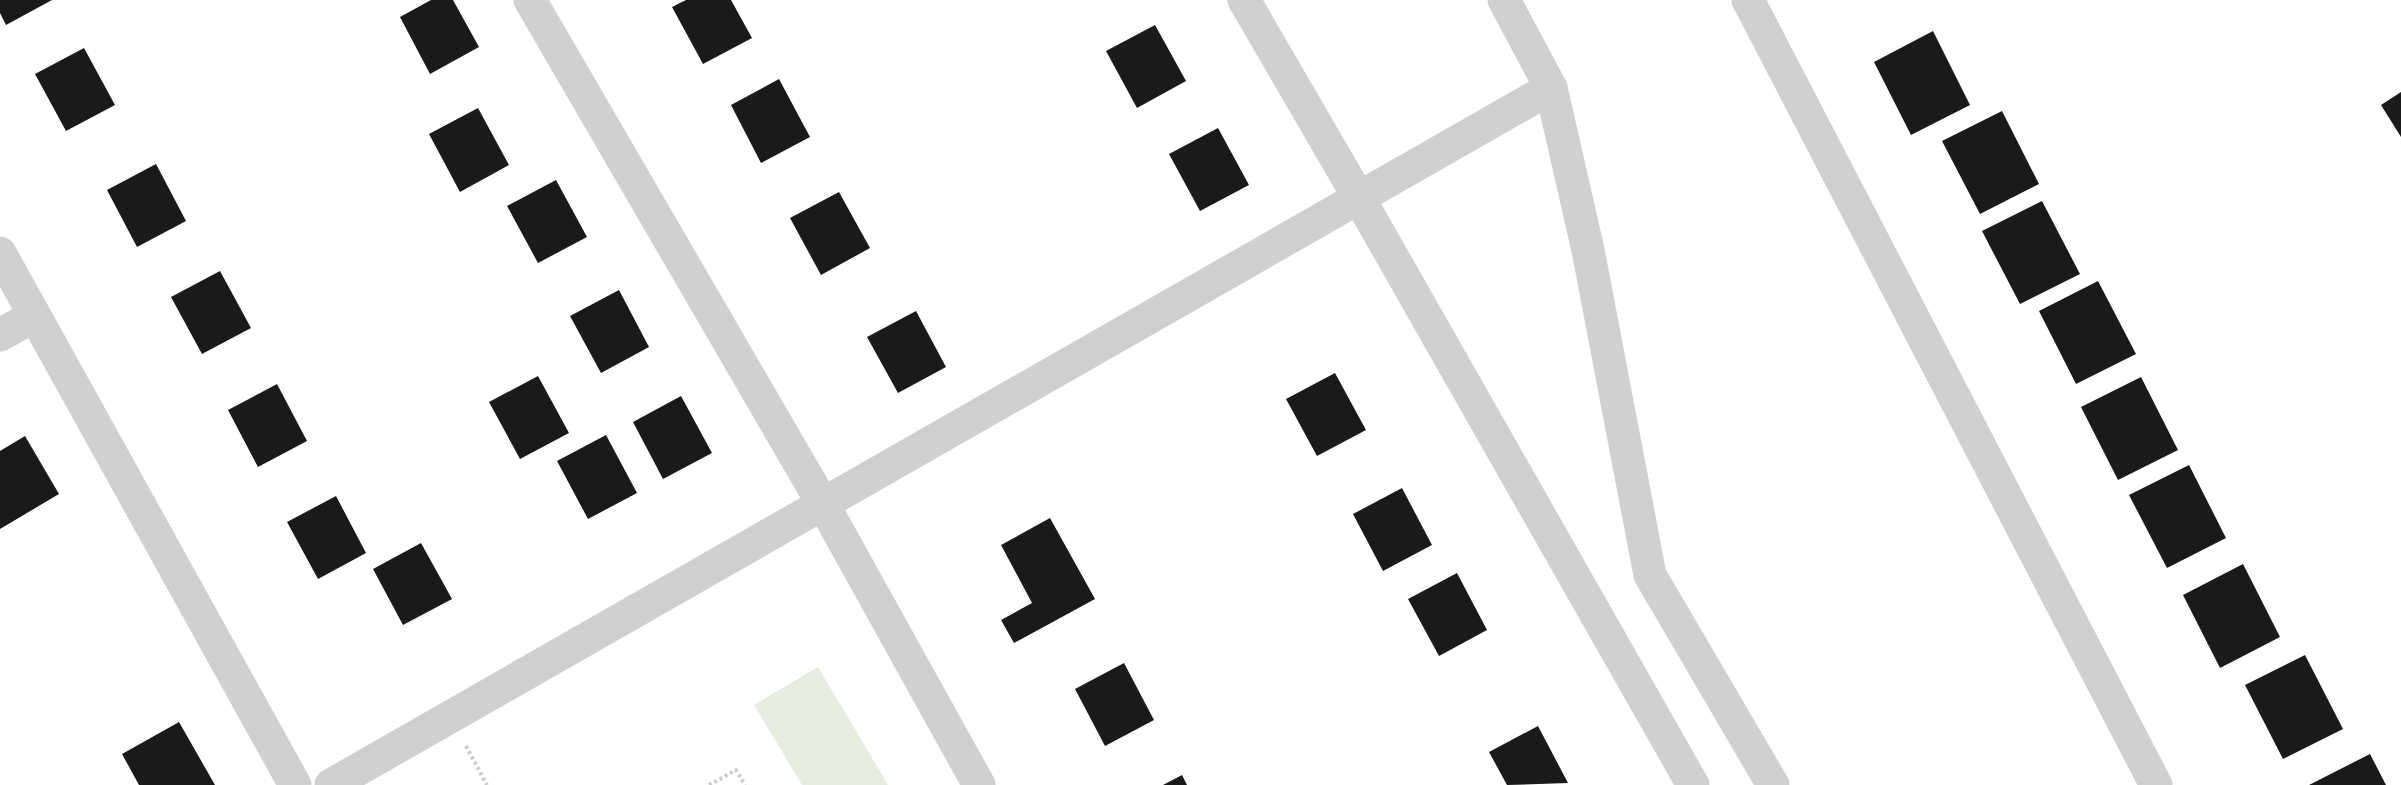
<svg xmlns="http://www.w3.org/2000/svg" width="2401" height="785" viewBox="0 0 2401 785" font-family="'Golos Text',sans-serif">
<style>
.green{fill:#e6ecde}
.building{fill:#1a1a1a}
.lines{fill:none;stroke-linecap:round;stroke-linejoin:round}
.path{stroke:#cdcdcd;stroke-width:4;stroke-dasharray:3 3;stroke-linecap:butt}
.minor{stroke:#d0d0d0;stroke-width:33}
</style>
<rect width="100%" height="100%" fill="#fff"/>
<polygon class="green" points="818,667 888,785 802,785 754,705"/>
<g class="building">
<polygon points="0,0 52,0 6,25 0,13"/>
<polygon points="431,0 453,0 479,47 430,74 400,17"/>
<polygon points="686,0 731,0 752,38 703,64 672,7"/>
<polygon points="1155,25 1186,81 1137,108 1106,51"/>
<polygon points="1933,31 1970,105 1911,135 1874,62"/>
<polygon points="84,48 115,105 66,131 35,74"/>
<polygon points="779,79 810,137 761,163 731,105"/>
<polygon points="2401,92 2401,137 2381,105"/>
<polygon points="478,108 509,165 460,192 429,134"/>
<polygon points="2002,111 2039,184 1980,214 1942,141"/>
<polygon points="1218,128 1249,185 1200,211 1169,154"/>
<polygon points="156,164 186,221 137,247 107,190"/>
<polygon points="556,180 587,237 538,263 507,206"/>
<polygon points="839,192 870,248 821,275 790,218"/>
<polygon points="2042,201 2080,274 2020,304 1982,231"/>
<polygon points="220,271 251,328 202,354 171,297"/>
<polygon points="2098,281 2136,354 2076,384 2039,311"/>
<polygon points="619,290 649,347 601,373 570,316"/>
<polygon points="916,311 946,367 898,393 867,337"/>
<polygon points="1335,373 1366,430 1317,456 1286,399"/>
<polygon points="538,376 569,433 520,459 489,402"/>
<polygon points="2141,377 2178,450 2118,480 2081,407"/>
<polygon points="277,384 307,441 258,467 228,410"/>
<polygon points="681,396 712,453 663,479 633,422"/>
<polygon points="606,435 637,493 588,519 557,461"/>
<polygon points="25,436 59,494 0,529 0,451"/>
<polygon points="2189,465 2226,538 2167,568 2129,495"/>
<polygon points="1402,488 1432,545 1383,571 1353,514"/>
<polygon points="336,496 366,553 318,579 287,522"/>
<polygon points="1050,518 1095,599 1014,643 1001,620 1032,603 1001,545"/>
<polygon points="421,543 452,599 403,625 373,569"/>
<polygon points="2243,564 2280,637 2220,668 2183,595"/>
<polygon points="1457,573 1487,630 1439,656 1408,599"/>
<polygon points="2305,655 2343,729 2283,759 2245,685"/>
<polygon points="1124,663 1154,720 1105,746 1075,689"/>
<polygon points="179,722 215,785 139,785 122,754"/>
<polygon points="1538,726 1568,783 1507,785 1489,752"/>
<polygon points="2370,754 2386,785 2309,785"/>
<polygon points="1182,775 1187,785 1163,785"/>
</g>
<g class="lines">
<g class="path">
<polyline points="466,746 487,785"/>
<polyline points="709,785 736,770 745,785"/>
</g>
<g class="minor">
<polyline points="530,0 823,504 979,785"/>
<polyline points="1244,0 1359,198 1693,785"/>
<polyline points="1504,0 1551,88 1588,250 1650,575 1773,785"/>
<polyline points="1748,0 2156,785"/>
<polyline points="0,253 295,785"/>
<polyline points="0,335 34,316"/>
<polyline points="331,785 1551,88"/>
</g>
</g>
</svg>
